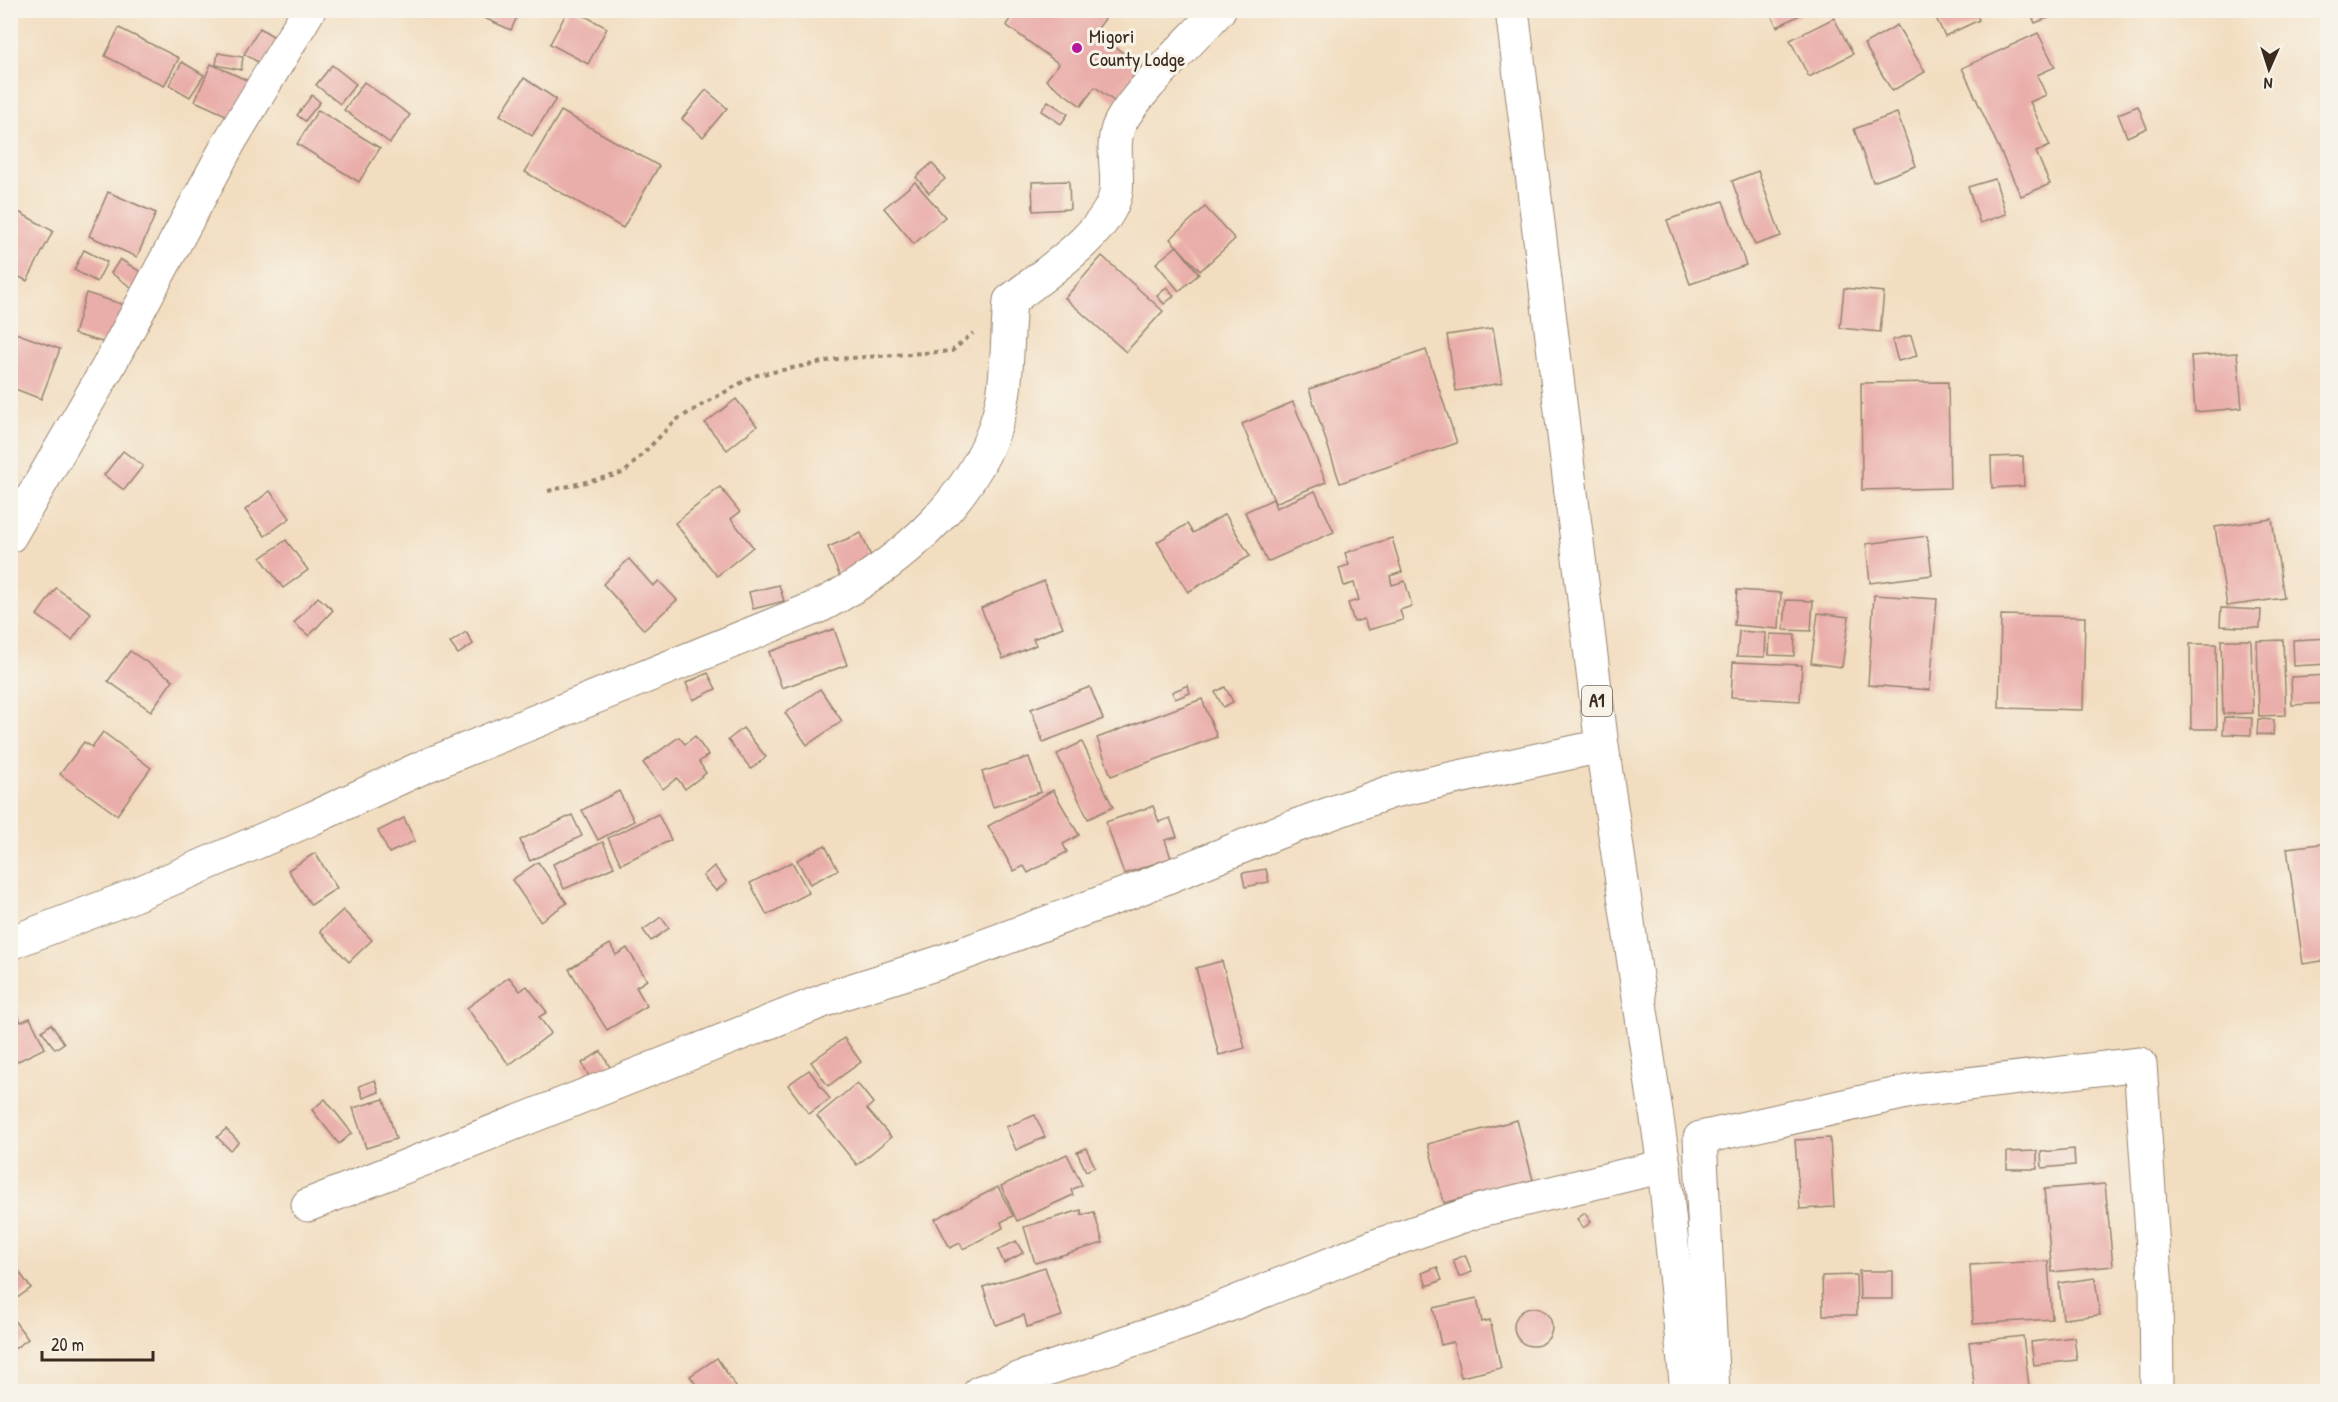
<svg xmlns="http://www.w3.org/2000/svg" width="2338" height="1402" viewBox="0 0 2338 1402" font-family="'Patrick Hand',sans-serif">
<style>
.building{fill:#eaaeaa}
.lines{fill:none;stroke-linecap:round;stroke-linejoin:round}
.minor-casing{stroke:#96846f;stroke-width:35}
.trunk-casing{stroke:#96846f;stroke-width:35}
.path{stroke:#96846f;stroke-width:4;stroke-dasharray:4.5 4.5;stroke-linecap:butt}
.minor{stroke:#fff;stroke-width:33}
.trunk{stroke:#fff;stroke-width:33}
.poi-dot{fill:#b5179e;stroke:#f7f3e8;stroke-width:2}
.labels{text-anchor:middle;stroke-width:6;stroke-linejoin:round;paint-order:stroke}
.shield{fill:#f7f3e8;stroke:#73665b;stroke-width:1.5}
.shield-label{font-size:18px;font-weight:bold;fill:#3b2a1e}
.poi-label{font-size:20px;fill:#3b2a1e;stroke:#f7f3e8;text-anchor:start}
</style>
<rect width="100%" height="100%" fill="#f7f3e8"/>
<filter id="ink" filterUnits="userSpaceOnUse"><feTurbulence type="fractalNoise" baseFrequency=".0167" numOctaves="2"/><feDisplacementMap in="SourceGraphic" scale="12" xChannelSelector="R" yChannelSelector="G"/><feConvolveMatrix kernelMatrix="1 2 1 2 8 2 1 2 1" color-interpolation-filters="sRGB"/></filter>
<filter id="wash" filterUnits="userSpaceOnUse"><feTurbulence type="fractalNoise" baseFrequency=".008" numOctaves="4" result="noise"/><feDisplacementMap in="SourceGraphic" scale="24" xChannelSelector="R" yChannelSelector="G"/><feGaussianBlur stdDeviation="1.35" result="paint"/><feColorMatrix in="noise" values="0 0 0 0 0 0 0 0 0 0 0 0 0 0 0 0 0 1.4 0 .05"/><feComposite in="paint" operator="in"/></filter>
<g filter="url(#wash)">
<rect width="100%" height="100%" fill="#f2ddc0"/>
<g id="blocks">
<g class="building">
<polygon points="474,10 520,10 511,30 473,13"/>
<polygon points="568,10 574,10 607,28 588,64 550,44"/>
<polygon points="1016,10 1065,10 1071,15 1075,10 1093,10 1105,19 1095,32 1141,66 1115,102 1095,87 1081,106 1046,80 1059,64 1006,25"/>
<polygon points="1769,10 1809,10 1777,27"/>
<polygon points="1932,10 1975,10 1979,20 1945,36"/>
<polygon points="2068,10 2086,10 2071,17"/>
<polygon points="2030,11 2065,11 2035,23"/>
<polygon points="1834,18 1853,54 1809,77 1790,40"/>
<polygon points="1897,25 1925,72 1892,91 1864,44"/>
<polygon points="119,28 179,58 164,86 105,56"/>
<polygon points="260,28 279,40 263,65 244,54"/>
<polygon points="2038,33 2055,67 2037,75 2046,95 2030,102 2050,146 2036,152 2050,184 2021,196 1962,68"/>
<polygon points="218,53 243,57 241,70 216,65"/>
<polygon points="182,62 204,75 190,97 169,85"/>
<polygon points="211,64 255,84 239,121 195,101"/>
<polygon points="332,65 356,84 340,104 316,85"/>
<polygon points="524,78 556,99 532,136 500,115"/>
<polygon points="364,82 410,115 390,143 344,110"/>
<polygon points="706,90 727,108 703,137 682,119"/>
<polygon points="312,95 320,102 305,121 297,115"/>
<polygon points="1048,101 1068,114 1061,124 1041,111"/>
<polygon points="2138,106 2147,128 2127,137 2118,114"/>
<polygon points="318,110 380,148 359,182 297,144"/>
<polygon points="561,111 659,166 623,228 525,172"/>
<polygon points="1897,113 1916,166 1873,182 1854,129"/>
<polygon points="932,163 945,179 929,193 916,177"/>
<polygon points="1758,171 1781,236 1755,245 1732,181"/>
<polygon points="1995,179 2006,214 1980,223 1968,187"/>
<polygon points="1069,181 1070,209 1033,211 1032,182"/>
<polygon points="915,182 945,217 914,244 884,208"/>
<polygon points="108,192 156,213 137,257 89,236"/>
<polygon points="1723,201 1746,265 1690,284 1667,220"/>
<polygon points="1205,207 1235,239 1200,271 1170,239"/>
<polygon points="15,210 53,231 27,281 10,272 10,218"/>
<polygon points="1177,246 1199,274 1179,291 1156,263"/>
<polygon points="84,250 107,262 97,282 74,270"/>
<polygon points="1102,256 1163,311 1126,352 1065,298"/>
<polygon points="120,259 147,276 137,291 111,273"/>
<polygon points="1167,287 1174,296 1164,304 1157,296"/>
<polygon points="1844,288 1884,292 1880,332 1840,328"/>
<polygon points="86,293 125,305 113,345 74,334"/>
<polygon points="1493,328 1502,383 1456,391 1447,335"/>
<polygon points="10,331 60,349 41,399 10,387"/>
<polygon points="1911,335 1917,356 1898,361 1892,340"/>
<polygon points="1426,350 1457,443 1340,483 1309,389"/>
<polygon points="2237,353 2242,408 2195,412 2191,356"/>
<polygon points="1948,382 1950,488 1862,490 1861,383"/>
<polygon points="736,399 757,426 727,450 705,423"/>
<polygon points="1293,402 1326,482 1275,503 1242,424"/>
<polygon points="123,451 143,466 124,490 104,475"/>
<polygon points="2023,456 2024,486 1992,488 1991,457"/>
<polygon points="720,487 740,512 731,519 753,547 717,576 675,523"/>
<polygon points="270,491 290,518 265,536 245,510"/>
<polygon points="1315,491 1334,532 1267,562 1245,512 1273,499 1276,508"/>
<polygon points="1225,514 1250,556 1188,592 1157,542 1187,524 1193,533"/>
<polygon points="2272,519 2284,598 2227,606 2215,527"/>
<polygon points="861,533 876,568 842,582 828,547"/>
<polygon points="1927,536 1932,575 1870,583 1866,544"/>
<polygon points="1392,538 1402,572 1390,576 1392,585 1405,581 1412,606 1400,610 1403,620 1368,630 1364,619 1354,622 1348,603 1359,600 1354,583 1344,586 1339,568 1349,565 1345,553"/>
<polygon points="286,540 308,570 283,588 261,558"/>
<polygon points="629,559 653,586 659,581 677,600 644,630 603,584"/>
<polygon points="1044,581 1063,627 1033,639 1036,645 1003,659 981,608"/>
<polygon points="779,585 784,601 753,609 749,592"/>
<polygon points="56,588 91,613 72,640 37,615"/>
<polygon points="1737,590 1781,593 1779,629 1734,625"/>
<polygon points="1874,595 1937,599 1930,690 1868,685"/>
<polygon points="318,597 333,610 309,636 294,623"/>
<polygon points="1786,600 1813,601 1811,631 1784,630"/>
<polygon points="2221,608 2261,610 2260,628 2220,626"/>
<polygon points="1818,613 1849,617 1842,667 1811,663"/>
<polygon points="2001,615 2085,617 2083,710 1999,708"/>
<polygon points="834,629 847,665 782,688 769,652"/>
<polygon points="1739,631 1766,633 1765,657 1737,656"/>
<polygon points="466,632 473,644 458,654 450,643"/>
<polygon points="1770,634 1795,635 1794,656 1769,655"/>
<polygon points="2328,638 2328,664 2294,666 2293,640"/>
<polygon points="2221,640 2251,640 2253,713 2223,714"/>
<polygon points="2283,640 2286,715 2259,716 2257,641"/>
<polygon points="2190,644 2216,644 2217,729 2191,729"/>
<polygon points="130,651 173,680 151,711 108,681"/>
<polygon points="1733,662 1802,665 1800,701 1731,697"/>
<polygon points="708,673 716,689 693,700 686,683"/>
<polygon points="2328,675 2328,703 2292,705 2291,677"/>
<polygon points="1188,685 1190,693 1175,699 1172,692"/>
<polygon points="1090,687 1103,719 1043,742 1031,709"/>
<polygon points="1225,687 1233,702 1223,707 1215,692"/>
<polygon points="820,689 842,721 807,745 785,713"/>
<polygon points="1202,699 1217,737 1111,776 1097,738"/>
<polygon points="2224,717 2252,718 2251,735 2223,734"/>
<polygon points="2258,719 2274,720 2273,735 2257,734"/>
<polygon points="743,728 766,757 751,769 728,740"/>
<polygon points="103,732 151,768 117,815 60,774 84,742 92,747"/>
<polygon points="695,736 708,755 699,762 706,773 685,789 677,778 663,789 643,763 679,737 685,744"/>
<polygon points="1082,742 1113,807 1088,819 1057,754"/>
<polygon points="1029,757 1041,792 993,807 982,772"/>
<polygon points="1053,790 1079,835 1063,844 1067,852 1028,873 1024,866 1014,871 988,826"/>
<polygon points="619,791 634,821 598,840 582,810"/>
<polygon points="1153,806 1159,822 1170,818 1177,837 1165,840 1171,858 1124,874 1106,822"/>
<polygon points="658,814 671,840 621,864 608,838"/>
<polygon points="572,815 582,836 530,861 520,840"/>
<polygon points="404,818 415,841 389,853 378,831"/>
<polygon points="603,842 614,867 564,889 553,864"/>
<polygon points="2328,843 2328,960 2303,964 2287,848"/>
<polygon points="825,845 838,870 810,884 797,860"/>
<polygon points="315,853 337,888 311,905 288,870"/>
<polygon points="538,862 567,903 540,921 512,880"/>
<polygon points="792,862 809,893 767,915 750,883"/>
<polygon points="714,866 727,882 716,891 703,876"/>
<polygon points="1266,869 1269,882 1245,887 1242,873"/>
<polygon points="343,910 372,940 349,962 320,931"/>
<polygon points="661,917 669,928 651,941 643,930"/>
<polygon points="610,944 616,955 627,948 647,980 636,987 647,1006 607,1030 569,969"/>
<polygon points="1222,961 1245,1048 1219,1055 1196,968"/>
<polygon points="509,977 520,991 527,986 547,1012 539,1017 551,1033 509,1065 467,1008"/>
<polygon points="15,1010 21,1022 30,1018 45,1048 10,1065 10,1012"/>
<polygon points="51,1024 64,1043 55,1049 42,1031"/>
<polygon points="844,1038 861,1062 828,1086 811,1062"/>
<polygon points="601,1051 611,1069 591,1080 582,1063"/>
<polygon points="809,1070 830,1099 809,1114 788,1085"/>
<polygon points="375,1080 379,1092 363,1098 359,1086"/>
<polygon points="857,1083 873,1103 867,1109 891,1137 857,1165 817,1116"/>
<polygon points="325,1099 352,1133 339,1144 312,1110"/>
<polygon points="384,1099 396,1139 366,1148 353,1108"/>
<polygon points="1035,1115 1045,1137 1016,1150 1006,1127"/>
<polygon points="1517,1120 1533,1180 1444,1203 1428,1144"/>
<polygon points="226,1129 239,1142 230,1150 217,1137"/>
<polygon points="1830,1138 1834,1207 1800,1209 1795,1140"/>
<polygon points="1086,1148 1095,1167 1086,1171 1077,1152"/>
<polygon points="2074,1149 2075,1165 2042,1168 2041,1152"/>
<polygon points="2037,1151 2037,1169 2007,1169 2007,1152"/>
<polygon points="1067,1154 1082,1185 1071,1190 1073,1195 1017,1221 1001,1186"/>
<polygon points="2105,1184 2113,1266 2052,1272 2044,1189"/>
<polygon points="998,1187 1013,1216 1001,1222 1003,1228 963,1249 960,1243 950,1248 935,1219"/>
<polygon points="1081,1210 1082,1215 1094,1212 1103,1243 1035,1263 1024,1227"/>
<polygon points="1585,1213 1591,1222 1583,1228 1577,1219"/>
<polygon points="1016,1241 1023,1253 1004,1263 998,1250"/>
<polygon points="1465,1255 1472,1272 1459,1277 1453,1260"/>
<polygon points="2048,1261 2052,1319 1973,1324 1970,1265"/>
<polygon points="1045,1267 1062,1316 1027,1327 1024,1315 996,1325 983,1287"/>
<polygon points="1437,1267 1442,1280 1427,1286 1422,1273"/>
<polygon points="17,1269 31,1288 10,1303 10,1274"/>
<polygon points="1859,1271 1893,1271 1893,1299 1860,1299"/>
<polygon points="1856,1275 1857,1315 1823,1315 1822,1276"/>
<polygon points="2095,1278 2100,1315 2063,1319 2059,1283"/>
<polygon points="1477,1298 1482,1322 1490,1320 1501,1368 1461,1377 1453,1342 1441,1345 1433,1308"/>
<circle cx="1533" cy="1327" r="19"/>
<polygon points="10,1315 28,1339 10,1352"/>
<polygon points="2023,1336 2029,1386 1975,1392 1969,1342"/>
<polygon points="2074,1337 2077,1360 2034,1365 2031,1342"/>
<polygon points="717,1358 738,1390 735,1392 701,1392 690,1376"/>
</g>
</g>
</g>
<g filter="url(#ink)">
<use href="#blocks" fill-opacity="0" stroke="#96846f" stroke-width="1.5"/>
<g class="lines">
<defs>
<g id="minor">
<polyline points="10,536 108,367 230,141 309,10"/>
<path d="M10 943 125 899 313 818 423 767 822 605C902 563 986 491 1003 397 1008 366 1007 333 1010 301 1040 277 1110 232 1116 192 1119 171 1111 149 1118 128 1128 100 1196 36 1219 10"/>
<polyline points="308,1205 843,993 938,963 1133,891 1276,833 1390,792 1602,746"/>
<polyline points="980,1392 1194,1319 1378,1245 1481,1210 1664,1166"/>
<polyline points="1713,1392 1700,1138 1916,1090 2140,1064 2156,1290 2157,1392"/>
</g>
<polyline id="trunk" points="1512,10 1602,746 1664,1166 1687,1392"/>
</defs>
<use href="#minor" class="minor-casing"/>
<use href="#trunk" class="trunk-casing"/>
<polyline class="path" points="548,491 624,473 676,420 753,376 837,359 952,351 973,333"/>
<use href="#minor" class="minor"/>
<use href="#trunk" class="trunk"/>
</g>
</g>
<circle class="poi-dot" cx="1077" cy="48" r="6"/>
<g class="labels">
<rect class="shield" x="1582" y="686" width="30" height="30" rx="4.5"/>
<g class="shield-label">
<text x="1597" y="707">A1</text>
</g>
<g class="poi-label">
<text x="1089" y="43">Migori<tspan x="1089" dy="23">County Lodge</tspan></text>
</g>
</g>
<rect width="2338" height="1402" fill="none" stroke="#f7f3e8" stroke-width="36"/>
<g transform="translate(2269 69) rotate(183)" stroke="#f7f3e8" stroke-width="4.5" paint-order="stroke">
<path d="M0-4.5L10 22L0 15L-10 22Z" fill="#3b2a1e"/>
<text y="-9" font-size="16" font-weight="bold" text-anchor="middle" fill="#3b2a1e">N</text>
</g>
<path d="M42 1351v9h111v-9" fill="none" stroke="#3b2a1e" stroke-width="3"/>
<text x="51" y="1351" font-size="18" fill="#3b2a1e" stroke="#f7f3e8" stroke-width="4.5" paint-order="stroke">20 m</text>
</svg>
